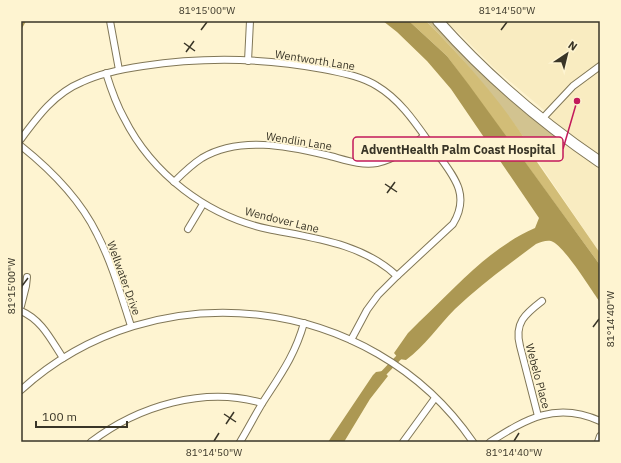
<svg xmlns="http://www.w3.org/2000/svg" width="621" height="463" viewBox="0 0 621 463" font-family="'IBM Plex Sans',sans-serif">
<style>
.built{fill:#f9ecc1}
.green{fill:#d2c390}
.forest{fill:#d2bd77}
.water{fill:#ac9853}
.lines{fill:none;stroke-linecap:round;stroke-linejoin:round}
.stream{stroke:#ac9853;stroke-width:2}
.canal{stroke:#ac9853;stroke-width:6}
.minor-casing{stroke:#817757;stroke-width:8}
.primary-casing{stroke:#817757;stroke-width:12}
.minor{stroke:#fff;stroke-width:6}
.primary{stroke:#fff;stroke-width:10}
.ticks{fill:none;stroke:#393527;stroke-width:1.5}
.labels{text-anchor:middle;stroke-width:3.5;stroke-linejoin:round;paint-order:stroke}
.street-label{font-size:11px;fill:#393527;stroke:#fef4d1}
.leader{fill:none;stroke:#c2185b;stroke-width:1.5}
.callout-dot{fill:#c2185b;stroke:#fef4d1;stroke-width:1.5}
.callout{fill:#fef4d1;stroke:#c2185b;stroke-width:1.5}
.callout-label{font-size:12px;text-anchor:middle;font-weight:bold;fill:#393527}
.neatline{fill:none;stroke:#393527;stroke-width:1.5}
.ticks-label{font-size:10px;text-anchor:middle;fill:#393527}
</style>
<rect width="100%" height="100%" fill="#fef4d1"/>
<g class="built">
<polygon points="445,21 600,21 600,157 574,139 554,122 544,110 494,68 459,33"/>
<polygon points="557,136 600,165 600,253 535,157"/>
</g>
<path class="green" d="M426 21H434L557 136 535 157C528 142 518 129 508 116 483 82 456 51 426 21Z"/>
<path class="forest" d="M409 21H426C464 59 500 100 529 145 533 150 534 157 537 162L600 253V265L447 56Z"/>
<g class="water">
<path d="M383 21H409L447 56 469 85 600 265V302C591 290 564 245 551 241 546 240 541 242 536 244 508 265 480 285 455 309 438 326 425 346 406 360L399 359 394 353 408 333 419 322C455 288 489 248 535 228L539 218 451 89 427 61 397 32Z"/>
<polygon points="383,371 388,376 370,399 344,442 328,442 373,375 376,372"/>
</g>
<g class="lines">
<polyline class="stream" points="21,28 25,21"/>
<polyline class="canal" points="379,378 403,353"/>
<defs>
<g id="minor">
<polyline points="110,21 119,70"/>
<polyline points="248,61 250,21"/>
<path d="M106 73C111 89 116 104 124 118 152 174 207 216 268 229 313 238 362 243 397 276"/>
<polyline points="542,119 573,86 600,66"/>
<path d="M21 139C38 116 55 93 82 82 101 73 122 69 143 66 202 57 264 58 323 69 342 73 361 76 377 86 404 102 421 132 439 156 455 178 470 196 453 224L397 276 378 295 367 310 351 340"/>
<path d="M21 146C51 170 80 199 97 234 112 263 121 295 131 326"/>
<path d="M174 182C183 173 191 165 202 158 239 136 287 146 326 155 343 159 360 166 377 163 396 159 410 147 424 136"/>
<polyline points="188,229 203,204"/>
<polyline points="21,306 26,286 27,277"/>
<path d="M21 311C42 320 51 340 63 358"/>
<path d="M21 390C154 269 371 293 473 442"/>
<path d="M538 416 520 346C514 323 525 314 542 301"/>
<path d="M91 442C138 406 204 386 262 403"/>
<path d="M240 442C248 429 255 415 263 402 281 374 295 355 304 323"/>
<polyline points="403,442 435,398"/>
<path d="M490 442C526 419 556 401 600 421"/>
<polyline points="598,442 600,436"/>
</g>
<path id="primary" d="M438 21C486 75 541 122 600 162"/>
</defs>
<use href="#minor" class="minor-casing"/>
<use href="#primary" class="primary-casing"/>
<use href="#minor" class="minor"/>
<use href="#primary" class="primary"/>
</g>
<path class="ticks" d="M201 30 207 22M501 30 507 22M184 43 195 51M186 52 194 41M385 184 397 192M387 193 395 182M22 286 28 278M593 327 599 319M224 414 236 422M226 424 234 412M214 441 219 433M514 441 519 433"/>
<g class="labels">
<g class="street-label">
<text transform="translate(315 60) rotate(9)" y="4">Wentworth Lane</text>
<text transform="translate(299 141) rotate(9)" y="4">Wendlin Lane</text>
<text transform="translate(282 220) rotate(14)" y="4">Wendover Lane</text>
<text transform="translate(124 278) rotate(70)" y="4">Wellwater Drive</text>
<text transform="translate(538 376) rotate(75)" y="4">Webelo Place</text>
</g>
</g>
<path class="leader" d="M577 101L563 149"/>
<circle class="callout-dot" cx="577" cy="101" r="4"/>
<rect class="callout" x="353" y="137" width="210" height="24" rx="4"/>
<g class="callout-label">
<text x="458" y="154">AdventHealth Palm Coast Hospital</text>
</g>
<rect width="621" height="463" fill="none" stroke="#fef4d1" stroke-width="44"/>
<g transform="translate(567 54) rotate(35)" stroke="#fef4d1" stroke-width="3" paint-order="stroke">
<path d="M0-3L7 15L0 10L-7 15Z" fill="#393527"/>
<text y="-6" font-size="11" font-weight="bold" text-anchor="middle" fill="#393527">N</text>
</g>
<path d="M36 421v6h91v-6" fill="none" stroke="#393527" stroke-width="2"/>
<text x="42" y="421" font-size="12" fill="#393527" stroke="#fef4d1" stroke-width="3" paint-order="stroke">100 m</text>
<rect x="22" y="22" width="577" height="419" class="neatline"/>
<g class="ticks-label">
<text x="207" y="14">81°15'00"W</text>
<text x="507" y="14">81°14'50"W</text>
<text transform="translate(11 286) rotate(-90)" y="4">81°15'00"W</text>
<text transform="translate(610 319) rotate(-90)" y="4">81°14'40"W</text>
<text x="214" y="456">81°14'50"W</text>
<text x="514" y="456">81°14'40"W</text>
</g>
</svg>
